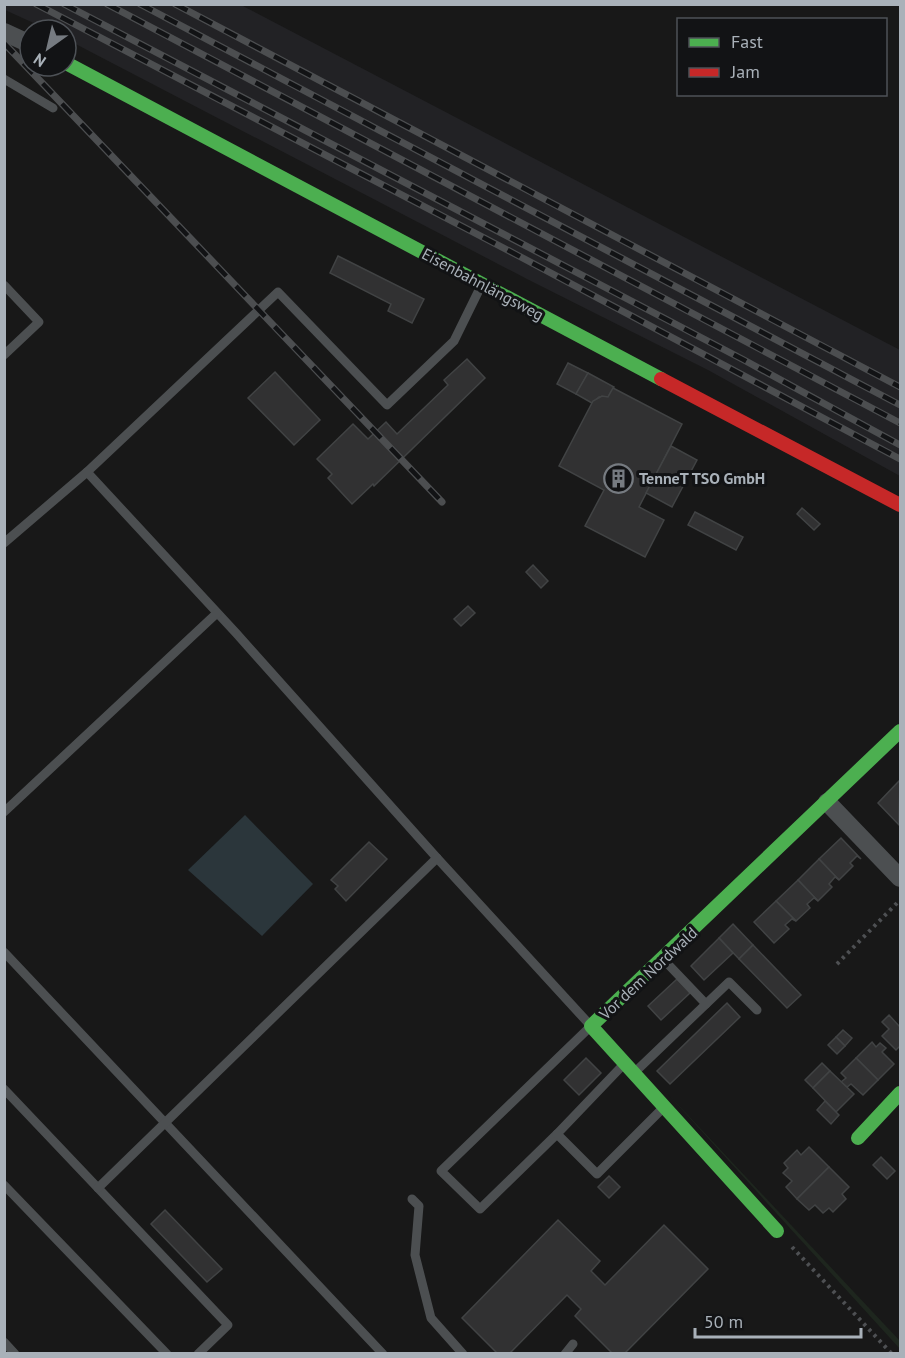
<svg xmlns="http://www.w3.org/2000/svg" width="905" height="1358" viewBox="0 0 905 1358" font-family="'PT Sans',sans-serif">
<style>
.built{fill:#222225}
.green{fill:#1e261e}
.water{fill:#2b363b}
.building{fill:#313132;stroke:#414344;stroke-width:1.5}
.lines{fill:none;stroke-linecap:round;stroke-linejoin:round}
.path{stroke:#4e5053;stroke-width:4;stroke-dasharray:3 4.5;stroke-linecap:butt}
.lane{stroke:#4c4f51;stroke-width:9}
.street{stroke:#4c4f51;stroke-width:18}
.fast{stroke:#4caf50;stroke-width:14}
.jam{stroke:#c62828;stroke-width:14}
.rail-casing{stroke:#4c4e50;stroke-width:7}
.rail{stroke:#121315;stroke-width:4.5;stroke-dasharray:14;stroke-linecap:butt}
.labels{text-anchor:middle;stroke-width:6;stroke-linejoin:round;paint-order:stroke}
.street-label{font-size:16px;fill:#a9b1b9;stroke:#121315}
.poi-label{font-size:16px;font-weight:bold;fill:#a9b1b9;stroke:#121315;text-anchor:start}
</style>
<rect width="100%" height="100%" fill="#181818"/>
<polygon class="built" points="4,5 241,5 900,350 900,476 708,370 527,279 66,39 66,30 49,30 5,10"/>
<polygon class="green" points="667,1093 900,1341 900,1349"/>
<polygon class="water" points="245,815 313,884 262,936 188,870"/>
<g class="building">
<polygon points="338,256 424,299 412,323 388,311 391,304 330,273"/>
<polygon points="467,359 485,378 374,486 373,484 352,504 328,478 332,474 317,459 353,424 368,439 386,422 397,434 448,385 444,380"/>
<polygon points="568,363 588,373 576,394 557,384"/>
<polygon points="275,372 320,420 294,445 248,398"/>
<polygon points="588,373 614,387 608,397 599,397 592,403 576,394"/>
<polygon points="613,388 682,424 639,507 664,520 645,557 585,526 604,490 559,466 593,401 602,396 608,397"/>
<polygon points="671,446 697,460 672,507 646,493"/>
<polygon points="802,508 820,524 814,530 797,514"/>
<polygon points="695,512 743,537 736,550 688,525"/>
<polygon points="533,565 548,581 541,588 526,572"/>
<polygon points="468,606 475,613 461,626 454,619"/>
<polygon points="900,780 899,822 900,826 878,803"/>
<polygon points="841,838 861,859 857,856 850,863 853,866 839,880 819,859"/>
<polygon points="369,842 387,859 346,901 335,889 338,886 331,880"/>
<polygon points="819,859 839,880 835,877 829,884 832,887 818,901 798,880"/>
<polygon points="798,880 818,901 814,898 807,904 810,908 796,921 776,901"/>
<polygon points="776,901 796,921 792,919 785,925 789,929 774,943 754,922"/>
<polygon points="733,924 753,945 739,959 719,938"/>
<polygon points="719,938 733,953 704,980 691,966"/>
<polygon points="753,945 801,995 787,1008 739,959"/>
<polygon points="677,979 690,993 661,1020 648,1006"/>
<polygon points="727,1003 740,1017 670,1084 657,1071"/>
<polygon points="889,1015 900,1027 900,1046 896,1050 882,1036 889,1029 882,1022"/>
<polygon points="843,1030 852,1038 845,1046 836,1037"/>
<polygon points="836,1037 845,1046 837,1054 828,1045"/>
<polygon points="872,1042 876,1047 880,1043 886,1048 882,1052 894,1064 878,1080 856,1058"/>
<polygon points="586,1058 601,1073 579,1095 564,1080"/>
<polygon points="856,1058 878,1080 863,1095 851,1084 847,1087 841,1082 846,1078 841,1073"/>
<polygon points="822,1063 830,1071 813,1088 805,1080"/>
<polygon points="830,1071 854,1094 836,1112 813,1088"/>
<polygon points="825,1101 839,1115 831,1124 817,1110"/>
<polygon points="809,1147 829,1167 797,1199 786,1187 792,1181 783,1173 788,1168 784,1163 797,1150 801,1155"/>
<polygon points="881,1157 895,1171 887,1179 873,1165"/>
<polygon points="829,1167 849,1187 842,1194 846,1199 833,1212 829,1208 823,1213 815,1205 809,1210 797,1199"/>
<polygon points="609,1176 620,1187 609,1198 598,1187"/>
<polygon points="165,1210 222,1269 207,1282 151,1224"/>
<polygon points="558,1220 600,1261 591,1271 605,1285 664,1225 708,1269 624,1354 613,1354 575,1316 581,1309 567,1295 509,1354 498,1354 462,1318"/>
</g>
<g class="lines">
<g class="path">
<polyline points="837,964 900,900"/>
<polyline points="792,1247 892,1354"/>
</g>
<g class="lane">
<polyline points="4,79 53,108"/>
<polyline points="4,285 39,322 4,355"/>
<polyline points="87,472 236,633 437,858 591,1026 441,1171 480,1209 557,1134"/>
<polyline points="4,543 87,472 278,292 387,405 454,341 481,286"/>
<polyline points="4,812 217,613"/>
<polyline points="4,952 383,1354"/>
<polyline points="664,960 706,1004"/>
<polyline points="623,1065 557,1134 597,1174 662,1109"/>
<polyline points="635,1072 729,982 757,1010"/>
<polyline points="4,1089 228,1325 198,1354"/>
<polyline points="4,1185 167,1354"/>
<polyline points="98,1188 437,858"/>
<polyline points="412,1199 419,1206 415,1255 431,1318 463,1354"/>
<polyline points="4,1342 15,1354"/>
<polyline points="565,1354 573,1344"/>
</g>
<g class="street">
<polyline points="4,32 30,44"/>
<polyline points="827,802 900,878"/>
</g>
<g class="fast">
<polyline points="66,63 661,379"/>
<polyline points="858,1138 900,1093"/>
<polyline points="777,1231 591,1026 900,731"/>
</g>
<polyline class="jam" points="661,379 900,505"/>
<defs>
<g id="rail">
<polyline points="36,4 517,255 900,459"/>
<polyline points="64,4 744,360 900,445"/>
<polyline points="107,4 900,423"/>
<polyline points="140,4 900,405"/>
<polyline points="175,4 900,387"/>
<polyline points="4,43 442,502"/>
</g>
</defs>
<use href="#rail" class="rail-casing"/>
<use href="#rail" class="rail"/>
</g>
<defs>
<symbol id="building-ring" viewBox="-11 -11 22 22"><circle r="9.5" fill="#121315" stroke="#767b81" stroke-width="1.5"/><path d="M-4-6H4V6H1V3H-1V6H-4ZM-2.5-4.3h1.7v1.8h-1.7ZM.8-4.3h1.7v1.8H.8ZM-2.5-1h1.7V.8h-1.7ZM.8-1h1.7V.8H.8Z" fill="#767b81"/></symbol>
</defs>
<g fill-rule="evenodd">
<use href="#building-ring" x="602" y="462" width="33" height="33"/>
</g>
<g class="labels">
<g class="street-label">
<text transform="translate(483 284) rotate(28)" y="6">Eisenbahnlängsweg</text>
<text transform="translate(648 973) rotate(-43)" y="6">Vor dem Nordwald</text>
</g>
<g class="poi-label">
<text x="639" y="484">TenneT TSO GmbH</text>
</g>
</g>
<rect width="905" height="1358" fill="none" stroke="#a9b1b9" stroke-width="12"/>
<rect x="677" y="18" width="210" height="78" fill="#121315" stroke="#4e5257" stroke-width="1.5"/>
<rect x="689" y="38" width="30" height="9" fill="#4caf50" stroke="#4e5257" stroke-width="1.5"/>
<text x="731" y="48" font-size="18" fill="#a9b1b9">Fast</text>
<rect x="689" y="68" width="30" height="9" fill="#c62828" stroke="#4e5257" stroke-width="1.5"/>
<text x="731" y="78" font-size="18" fill="#a9b1b9">Jam</text>
<g transform="translate(48 48) rotate(214)"><circle r="28" fill="#121315" stroke="#4e5257" stroke-width="1.5"/>
<path d="M0-4.5L10 22L0 15L-10 22Z" fill="#767b81"/>
<text y="-9" font-size="16" font-weight="bold" text-anchor="middle" fill="#a9b1b9">N</text>
</g>
<path d="M695 1328v9h166v-9" fill="none" stroke="#a9b1b9" stroke-width="3"/>
<text x="704" y="1328" font-size="18" fill="#a9b1b9" stroke="#121315" stroke-width="4.5" paint-order="stroke">50 m</text>
</svg>
